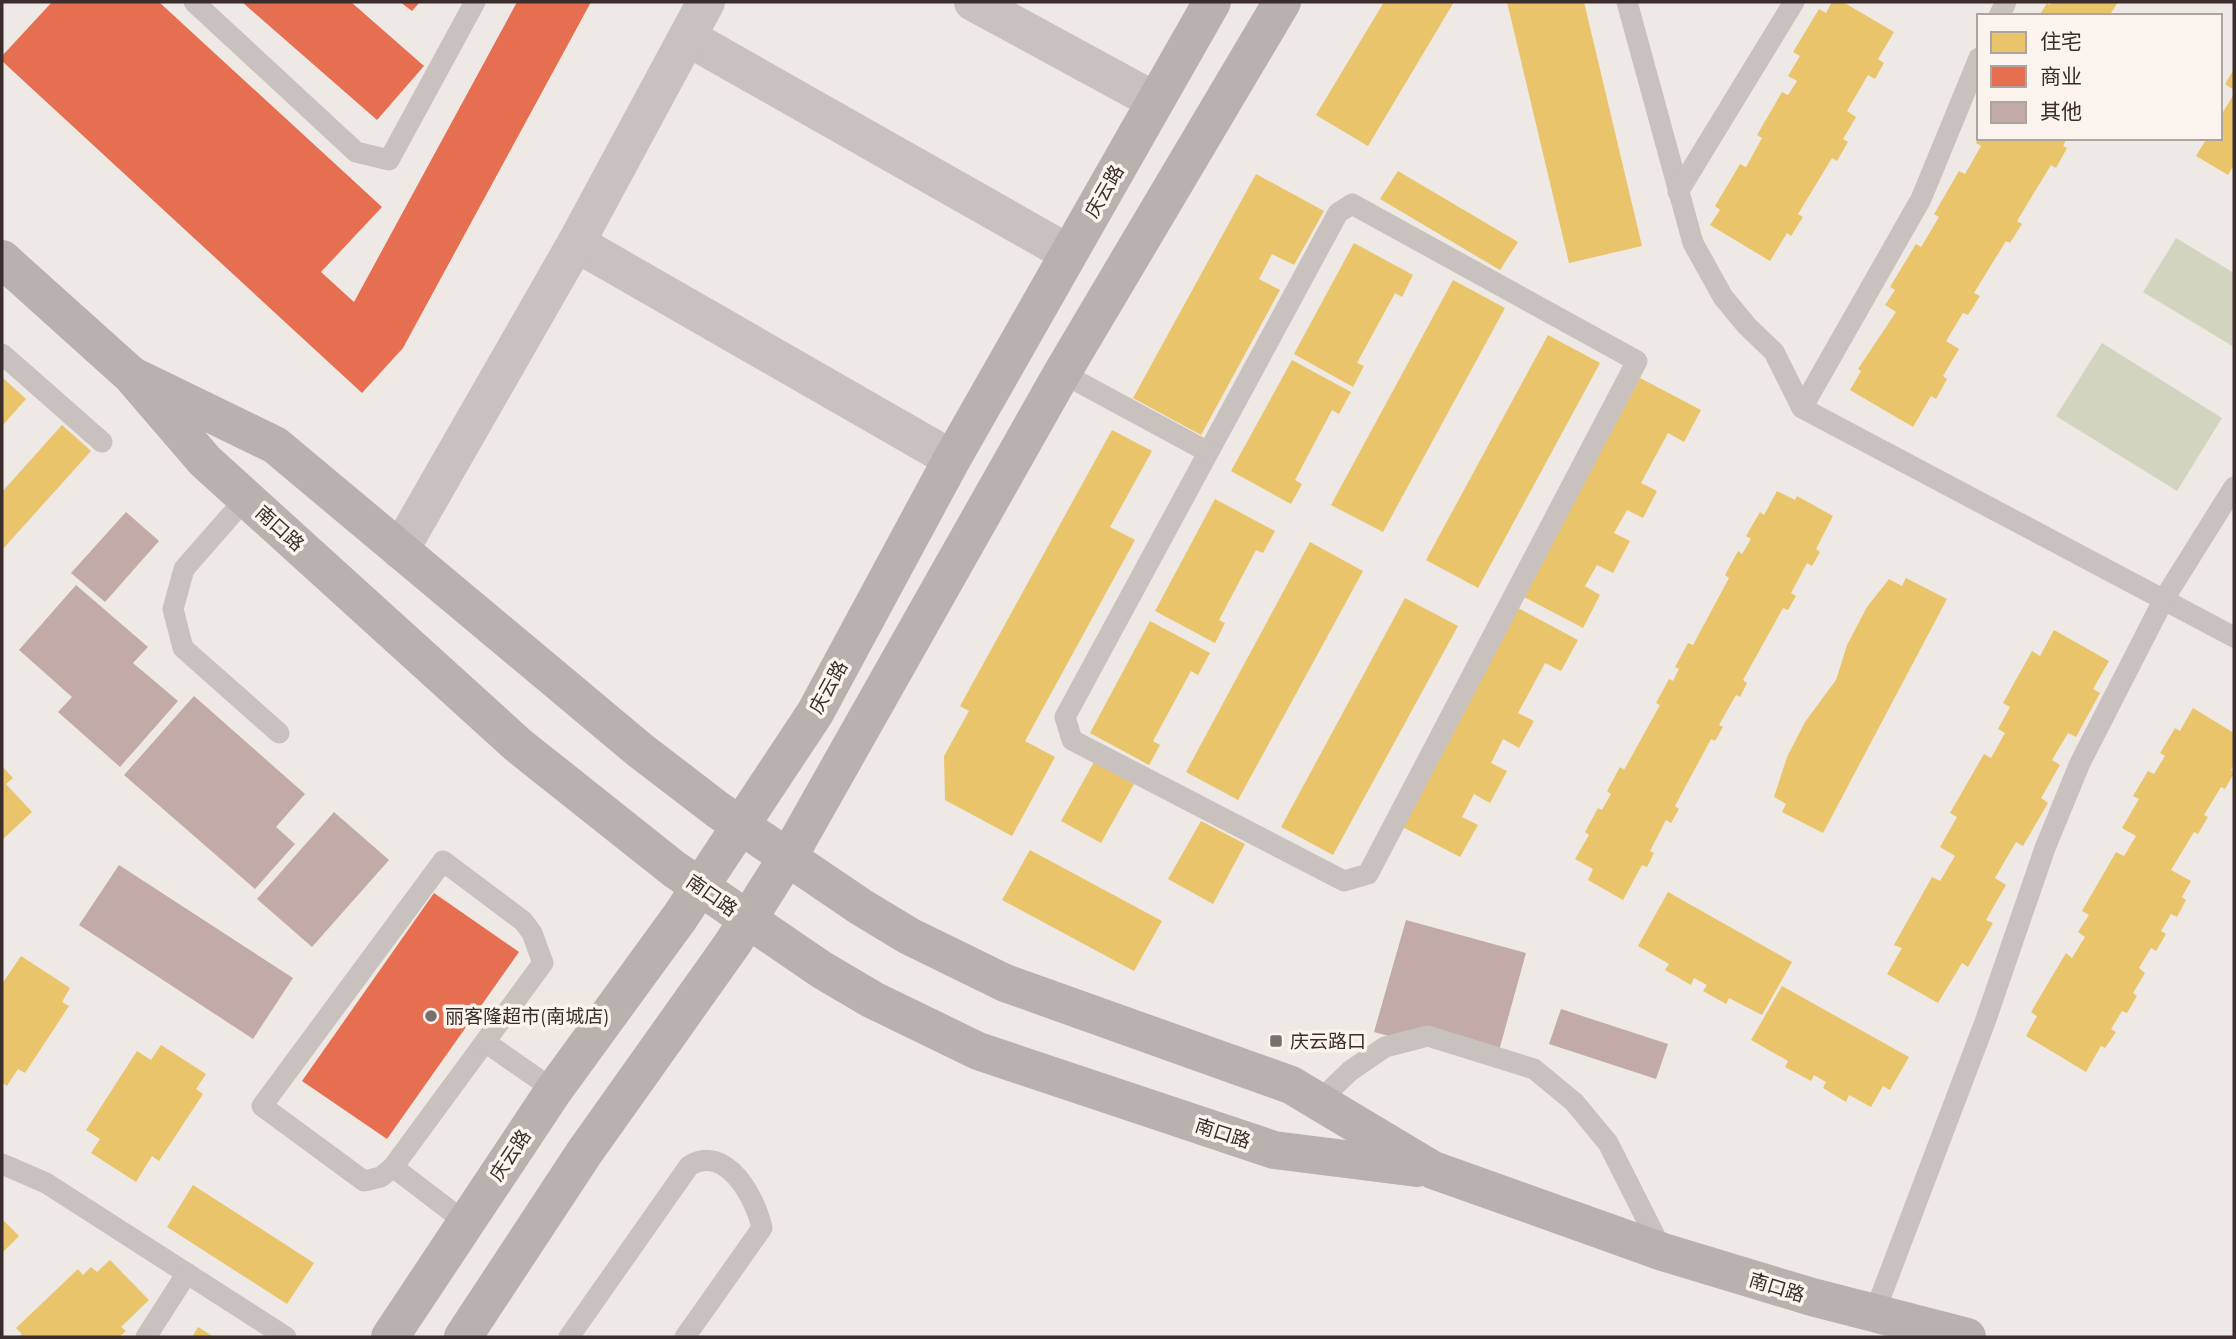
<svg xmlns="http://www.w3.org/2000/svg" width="2236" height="1339" viewBox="0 0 2236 1339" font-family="Montserrat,'Noto Sans SC',sans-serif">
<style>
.green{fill:#d3d4c0}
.homes{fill:#e9c46a}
.shops{fill:#e76f51}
.building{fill:#c2aba7}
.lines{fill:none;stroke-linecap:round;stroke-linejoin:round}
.service{stroke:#c8c1be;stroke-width:21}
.minor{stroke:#c8c1be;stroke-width:38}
.secondary{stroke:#b9b1ae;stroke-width:38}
.poi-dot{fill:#796f6c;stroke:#faf3ee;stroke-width:2.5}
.labels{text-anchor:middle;stroke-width:7;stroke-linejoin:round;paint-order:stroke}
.street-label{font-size:19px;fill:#3a2d2b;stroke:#faf3ee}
.poi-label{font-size:19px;fill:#3a2d2b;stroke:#faf3ee;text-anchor:start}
</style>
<rect width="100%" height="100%" fill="#efe9e5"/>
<g class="green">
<polygon points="2176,238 2234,273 2234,347 2143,292"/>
<polygon points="2102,343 2222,418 2177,491 2056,416"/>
</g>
<g class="homes">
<polygon points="1384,2 1454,2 1368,146 1316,115"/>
<polygon points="1507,2 1584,2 1642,246 1569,263"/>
<polygon points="1832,2 1843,2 1894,32 1878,59 1884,63 1875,79 1868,75 1847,111 1856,117 1843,139 1848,142 1837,161 1832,158 1798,214 1803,217 1791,236 1787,233 1770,261 1710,225 1720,210 1715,206 1740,164 1746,167 1762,138 1757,135 1782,92 1788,95 1797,81 1788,76 1800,56 1793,52 1819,9 1826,13"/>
<polygon points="2051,2 2118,2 2109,16 2039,16 2047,3 2049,5"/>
<polygon points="2234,69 2234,90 2225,84"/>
<polygon points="2234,94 2234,165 2228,175 2196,156 2207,138 2220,138 2220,117"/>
<polygon points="1979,138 2067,138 2063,146 2067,148 2056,168 2051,165 2017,221 2022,224 2010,243 2006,241 1974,293 1980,296 1968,315 1963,313 1946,341 1959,349 1943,376 1947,379 1936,399 1931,396 1913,427 1850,390 1861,371 1858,369 1896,312 1885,305 1895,290 1890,287 1916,244 1921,247 1939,217 1934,214 1959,171 1965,174 1981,146 1976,143"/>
<polygon points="1398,171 1518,242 1500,270 1380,199"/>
<polygon points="1256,174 1324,211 1294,265 1272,254 1259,279 1280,290 1201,435 1133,398"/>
<polygon points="1354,243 1413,275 1402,297 1395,293 1357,363 1364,366 1353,387 1294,354"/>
<polygon points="1453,280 1505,308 1383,532 1331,505"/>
<polygon points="1548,335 1600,363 1478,588 1426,560"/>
<polygon points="1292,360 1351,392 1339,414 1332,410 1295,480 1302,484 1291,504 1231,471"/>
<polygon points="2,377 26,399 2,426"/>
<polygon points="1640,378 1701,410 1684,442 1668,433 1641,483 1657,491 1643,518 1627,510 1614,533 1630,541 1613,573 1597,565 1585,586 1600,595 1583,628 1522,596"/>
<polygon points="62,425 91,451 2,550 2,492"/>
<polygon points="1112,430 1152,451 1110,527 1135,540 1025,741 1055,757 1012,836 945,800 944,756 969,711 960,706"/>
<polygon points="1777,491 1795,500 1797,496 1833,516 1816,549 1820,552 1812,566 1807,563 1791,593 1796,596 1788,610 1783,608 1743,680 1747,683 1740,697 1736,695 1719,725 1723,727 1715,741 1711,739 1675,806 1679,809 1671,823 1666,820 1650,851 1654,853 1647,867 1642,865 1623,900 1588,880 1593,869 1575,859 1589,835 1585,832 1598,808 1602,810 1611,794 1607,791 1620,767 1624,770 1660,705 1656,703 1669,679 1673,681 1679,669 1675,667 1688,643 1693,645 1729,578 1725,575 1738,551 1742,554 1751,539 1746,536 1760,512 1764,515"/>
<polygon points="1215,499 1275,531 1263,553 1256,550 1219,620 1225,623 1215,643 1155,611"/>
<polygon points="1310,542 1363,571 1238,800 1186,772"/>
<polygon points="1906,578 1947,599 1823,833 1782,812 1786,804 1774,797 1787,757 1805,722 1836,680 1847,645 1867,607 1889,579 1902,586"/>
<polygon points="1405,598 1458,626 1333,855 1281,827"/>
<polygon points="1518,608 1578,640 1561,671 1545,663 1518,713 1534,721 1519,748 1503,739 1491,763 1507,771 1490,803 1474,794 1462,817 1478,825 1460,857 1399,825"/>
<polygon points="1150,621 1210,653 1198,675 1191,671 1153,741 1160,745 1149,765 1090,733"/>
<polygon points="2054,630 2109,661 2093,689 2100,693 2076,737 2068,733 2052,760 2060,765 2041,798 2048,803 2023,846 2016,842 1995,878 2006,885 1986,920 1993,923 1968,967 1962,963 1938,1003 1887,974 1902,948 1894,945 1932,877 1940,881 1955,856 1940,847 1957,817 1950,813 1984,754 1991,758 2005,733 1998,729 2010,707 2003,703 2032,651 2040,656"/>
<polygon points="2193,708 2234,733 2234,764 2231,770 2234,773 2225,789 2221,787 2204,815 2208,817 2198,834 2194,832 2171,870 2191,881 2182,897 2186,900 2177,917 2171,914 2161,931 2166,934 2156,951 2151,948 2139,968 2145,973 2133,993 2137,996 2127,1013 2122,1011 2111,1029 2116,1032 2105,1048 2101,1046 2086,1072 2026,1036 2037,1016 2031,1012 2066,953 2072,958 2085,937 2078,932 2089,915 2082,911 2116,852 2124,856 2136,836 2122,828 2139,799 2133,796 2148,771 2154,774 2165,756 2160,753 2175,728 2180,731"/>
<polygon points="1094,762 1134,784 1101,843 1061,821"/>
<polygon points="2,766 13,778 6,784 32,812 2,840"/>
<polygon points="1201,821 1245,844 1213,904 1168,879"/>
<polygon points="1030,850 1162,921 1134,971 1002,900"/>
<polygon points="1668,892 1792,962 1762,1015 1729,998 1726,1004 1703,991 1707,985 1694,978 1691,985 1665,970 1669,964 1638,946"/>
<polygon points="21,956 70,988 62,1002 69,1006 25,1073 18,1069 7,1086 2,1082 2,984"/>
<polygon points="1782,986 1909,1057 1890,1090 1883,1086 1871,1107 1849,1095 1846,1102 1823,1088 1826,1082 1814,1075 1811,1081 1785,1067 1788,1061 1751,1040"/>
<polygon points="161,1045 206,1074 196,1089 203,1094 159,1161 152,1156 136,1182 91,1153 100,1139 86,1130 137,1051 151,1060"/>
<polygon points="193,1185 314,1263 287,1304 167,1227"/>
<polygon points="2,1219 19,1236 2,1253"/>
<polygon points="110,1260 149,1300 121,1327 126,1331 119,1337 18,1337 22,1334 16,1328 78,1269 83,1275 91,1267 97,1272"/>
<polygon points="198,1327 214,1337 192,1337"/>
</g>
<g class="shops">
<polygon points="52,2 159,2 382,207 321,272 354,302 517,2 591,2 403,348 362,393 2,61 2,56"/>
<polygon points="242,2 351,2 424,66 377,120"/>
<polygon points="400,2 420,2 412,11"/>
<polygon points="434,893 519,952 387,1139 302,1081"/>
</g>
<g class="building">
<polygon points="126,512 159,541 105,602 71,573"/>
<polygon points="76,585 148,647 133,663 178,701 120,767 58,712 72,697 19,650"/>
<polygon points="194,696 305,794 276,827 295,844 255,889 124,775"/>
<polygon points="334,812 389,860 312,947 257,899"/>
<polygon points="119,865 293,978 253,1039 79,925"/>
<polygon points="1406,920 1526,953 1495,1065 1374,1032"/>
<polygon points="1561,1009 1668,1044 1656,1079 1549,1044"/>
</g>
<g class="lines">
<g class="service">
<polyline points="194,2 356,152 389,160 475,2"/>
<polyline points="1627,2 1693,243 1723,297 1747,326 1774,352 1802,408 2234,637"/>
<polyline points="1999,16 2006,2"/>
<polyline points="1678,192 1794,2"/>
<polygon points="1352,204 1637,361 1368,874 1344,881 1072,740 1065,717 1338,213"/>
<polyline points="2,354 102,442"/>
<polyline points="1062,373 1208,452"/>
<polyline points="1802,408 1921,199 1979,58"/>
<polyline points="246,498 184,569 173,609 183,648 279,733"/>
<polygon points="443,861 523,921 532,933 543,963 393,1167 381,1177 364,1181 262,1106"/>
<polyline points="485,1042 554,1090"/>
<polyline points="1318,1102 1350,1071 1385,1047 1428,1036 1534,1069 1574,1102 1608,1143 1663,1252"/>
<polyline points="2,1164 46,1183 286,1337"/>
<polyline points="393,1167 465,1222"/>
<polyline points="1874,1314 1985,1022 2045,848 2080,763 2164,599 2234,487"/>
<polyline points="146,1337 187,1273"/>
<path d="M569 1337 689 1166C726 1142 756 1199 762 1228L685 1337"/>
</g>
<g class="minor">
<polyline points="973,2 1155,101"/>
<polyline points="687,37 1068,253"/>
<polyline points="576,243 952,459"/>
<polyline points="400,550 576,243 706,2"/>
</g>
<g class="secondary">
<polyline points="2,259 131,375 205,461 518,745 674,869 822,970 873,1000 978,1051 1274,1150 1417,1168"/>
<polyline points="131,375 275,445 641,751 718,810 861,907 909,936 1005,983 1291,1085 1433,1170 1663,1252 1812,1297 1967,1337"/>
<polyline points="390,1337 554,1090 680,917 815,713 952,459 1212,2"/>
<polyline points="463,1337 584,1153 733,943 798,840 1062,373 1282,2"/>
</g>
</g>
<g class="poi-dot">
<circle cx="431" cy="1016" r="7"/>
<rect x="1269" y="1034" width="14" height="14" rx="3.5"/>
</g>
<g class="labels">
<g class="street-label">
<text transform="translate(1104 191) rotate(-60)" y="7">庆云路</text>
<text transform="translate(280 528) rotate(42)" y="7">南口路</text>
<text transform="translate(828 687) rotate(-61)" y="7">庆云路</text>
<text transform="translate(712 895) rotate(35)" y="7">南口路</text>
<text transform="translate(1223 1133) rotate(18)" y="7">南口路</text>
<text transform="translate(510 1155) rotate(-56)" y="7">庆云路</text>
<text transform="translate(1777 1287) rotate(17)" y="7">南口路</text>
</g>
<g class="poi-label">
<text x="445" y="1023">丽客隆超市(南城店)</text>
<text x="1290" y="1048">庆云路口</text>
</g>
</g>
<rect width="2236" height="1339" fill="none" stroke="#3a2d2b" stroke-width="7"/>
<rect x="1977" y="14" width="245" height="126" fill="#faf3ee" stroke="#ada4a0" stroke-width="2"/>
<rect x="1991" y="32" width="35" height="21" fill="#e9c46a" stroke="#ada4a0" stroke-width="2"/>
<text x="2040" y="49" font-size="21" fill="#3a2d2b">住宅</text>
<rect x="1991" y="66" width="35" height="21" fill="#e76f51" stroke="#ada4a0" stroke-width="2"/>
<text x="2040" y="84" font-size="21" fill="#3a2d2b">商业</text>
<rect x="1991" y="102" width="35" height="21" fill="#c2aba7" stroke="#ada4a0" stroke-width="2"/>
<text x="2040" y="119" font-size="21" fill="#3a2d2b">其他</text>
</svg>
